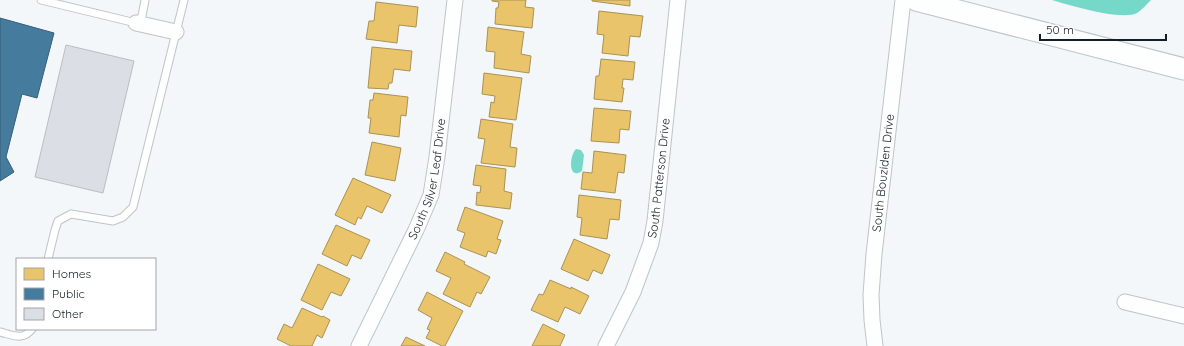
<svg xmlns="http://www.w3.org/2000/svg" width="1184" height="346" viewBox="0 0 1184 346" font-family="Quicksand,sans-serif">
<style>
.water{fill:#75d8c9}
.homes{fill:#e9c46a;stroke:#a99255}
.public{fill:#457b9d;stroke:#365f79}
.building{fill:#dbdfe5;stroke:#babec3}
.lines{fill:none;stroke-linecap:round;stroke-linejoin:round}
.lane-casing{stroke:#bec4c8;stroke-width:9}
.street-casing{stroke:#bec4c8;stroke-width:17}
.secondary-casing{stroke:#bec4c8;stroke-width:23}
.lane{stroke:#fdfefe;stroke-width:7}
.street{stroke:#fdfefe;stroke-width:15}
.secondary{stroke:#fdfefe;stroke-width:21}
.labels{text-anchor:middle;stroke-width:4;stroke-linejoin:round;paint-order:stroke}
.street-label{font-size:12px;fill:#141e25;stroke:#fff}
</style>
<rect width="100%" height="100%" fill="#f4f7f9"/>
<g class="water">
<path d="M1052 0H1151C1147 4 1142 10 1137 13 1122 21 1068 5 1052 0Z"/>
<path d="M576 149 581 150 584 155 582 171C568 181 569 156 576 149Z"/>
</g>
<g class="homes">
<polygon points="492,0 526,0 525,7 534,8 532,28 495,24 496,8 498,8 499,2 492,1"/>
<polygon points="592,0 630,0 630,6 592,1"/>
<polygon points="376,2 418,7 416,27 399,25 397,43 366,39 369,21 374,21"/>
<polygon points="599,11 643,16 640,37 630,36 628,56 602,53 604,35 597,34"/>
<polygon points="488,27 524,32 521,54 531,56 529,73 494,68 495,52 486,51"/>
<polygon points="372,47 412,51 410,71 394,69 392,83 389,83 388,89 368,88"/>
<polygon points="601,59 635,62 633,80 623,79 622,88 624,88 622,102 594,99 596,76 599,76"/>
<polygon points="484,73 522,78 516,120 489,117 491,102 494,103 495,96 482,94"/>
<polygon points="374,93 408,97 406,116 401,115 399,137 369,133 371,118 368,118 370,100 373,100"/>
<polygon points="594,108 631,111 629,130 620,129 619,143 591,141"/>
<polygon points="481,119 513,124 510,147 517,148 515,167 481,163 485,139 478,138"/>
<polygon points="372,142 401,148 395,181 365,175"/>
<polygon points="594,151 626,155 624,173 618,172 615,193 581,189 583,172 592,173"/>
<polygon points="476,165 506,169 504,191 512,193 510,209 476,205 477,192 480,193 481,186 473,185"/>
<polygon points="353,178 391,195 382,213 367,206 361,219 358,217 355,225 335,215"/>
<polygon points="579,195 621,200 619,220 610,219 607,239 580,235 582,218 577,217"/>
<polygon points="465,207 503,221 497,239 501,240 496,254 488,251 486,257 460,247 465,233 457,230"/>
<polygon points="336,225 370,240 361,259 352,255 347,266 322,254"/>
<polygon points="574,239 610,255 602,274 593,270 588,281 561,269"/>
<polygon points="445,252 465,262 464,264 490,277 481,294 477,292 470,307 443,294 451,278 436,271"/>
<polygon points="318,264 350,279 341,296 331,292 322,310 301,300"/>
<polygon points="550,280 571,289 571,287 589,296 580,314 565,307 558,322 531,310 539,294 543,295"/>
<polygon points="427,292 463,311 445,346 442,346 426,338 430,330 427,329 432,318 418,310"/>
<polygon points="302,308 322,317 323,316 330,320 322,338 317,335 312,346 291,346 277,339 284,324 292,328"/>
<polygon points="543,324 565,335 560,346 532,346"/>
<polygon points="406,337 425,346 401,346"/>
</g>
<polygon class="public" points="0,18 54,33 37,98 22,94 6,157 14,172 0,181"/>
<polygon class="building" points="66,45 134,61 103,193 35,177"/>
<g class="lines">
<defs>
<g id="lane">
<polyline points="41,0 136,23 142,16 145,0"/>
<polyline points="48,259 55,230 58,221 71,214 113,221 123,217 133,207 184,0"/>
<path d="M0 332C13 335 23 341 32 329"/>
</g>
<g id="street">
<polyline points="136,23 176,32"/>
<polyline points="1125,302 1184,316"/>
<path id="s1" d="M359 346 416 230 431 195 437 157 455 0"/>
<path id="s2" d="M606 346 633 292 651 243 655 221 678 0"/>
<path id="s3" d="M875 346 872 320 871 295 874 254 903 0"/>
</g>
<polyline id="secondary" points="916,0 1184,69"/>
</defs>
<use href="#lane" class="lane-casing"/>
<use href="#street" class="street-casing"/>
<use href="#secondary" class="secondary-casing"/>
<use href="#lane" class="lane"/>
<use href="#street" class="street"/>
<use href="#secondary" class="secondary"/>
</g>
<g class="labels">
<g class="street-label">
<text dy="4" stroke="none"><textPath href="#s3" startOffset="174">South Bouziden Drive</textPath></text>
<text dy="4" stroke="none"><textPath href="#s2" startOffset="178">South Patterson Drive</textPath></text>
<text dy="4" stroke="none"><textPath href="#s1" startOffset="182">South Silver Leaf Drive</textPath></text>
</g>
</g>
<rect x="16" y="258" width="140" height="72" fill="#ffffff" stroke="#a1a5a8"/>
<rect x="24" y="268" width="20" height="12" fill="#e9c46a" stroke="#a1a5a8"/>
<text x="52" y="278" font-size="12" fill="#141e25">Homes</text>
<rect x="24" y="288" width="20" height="12" fill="#457b9d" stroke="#a1a5a8"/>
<text x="52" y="298" font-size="12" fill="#141e25">Public</text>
<rect x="24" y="308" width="20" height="12" fill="#dbdfe5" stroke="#a1a5a8"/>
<text x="52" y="318" font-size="12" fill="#141e25">Other</text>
<path d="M1040 34v6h126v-6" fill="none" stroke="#141e25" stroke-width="2"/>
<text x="1046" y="34" font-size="12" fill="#141e25" stroke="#ffffff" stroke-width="3" paint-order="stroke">50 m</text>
</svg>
